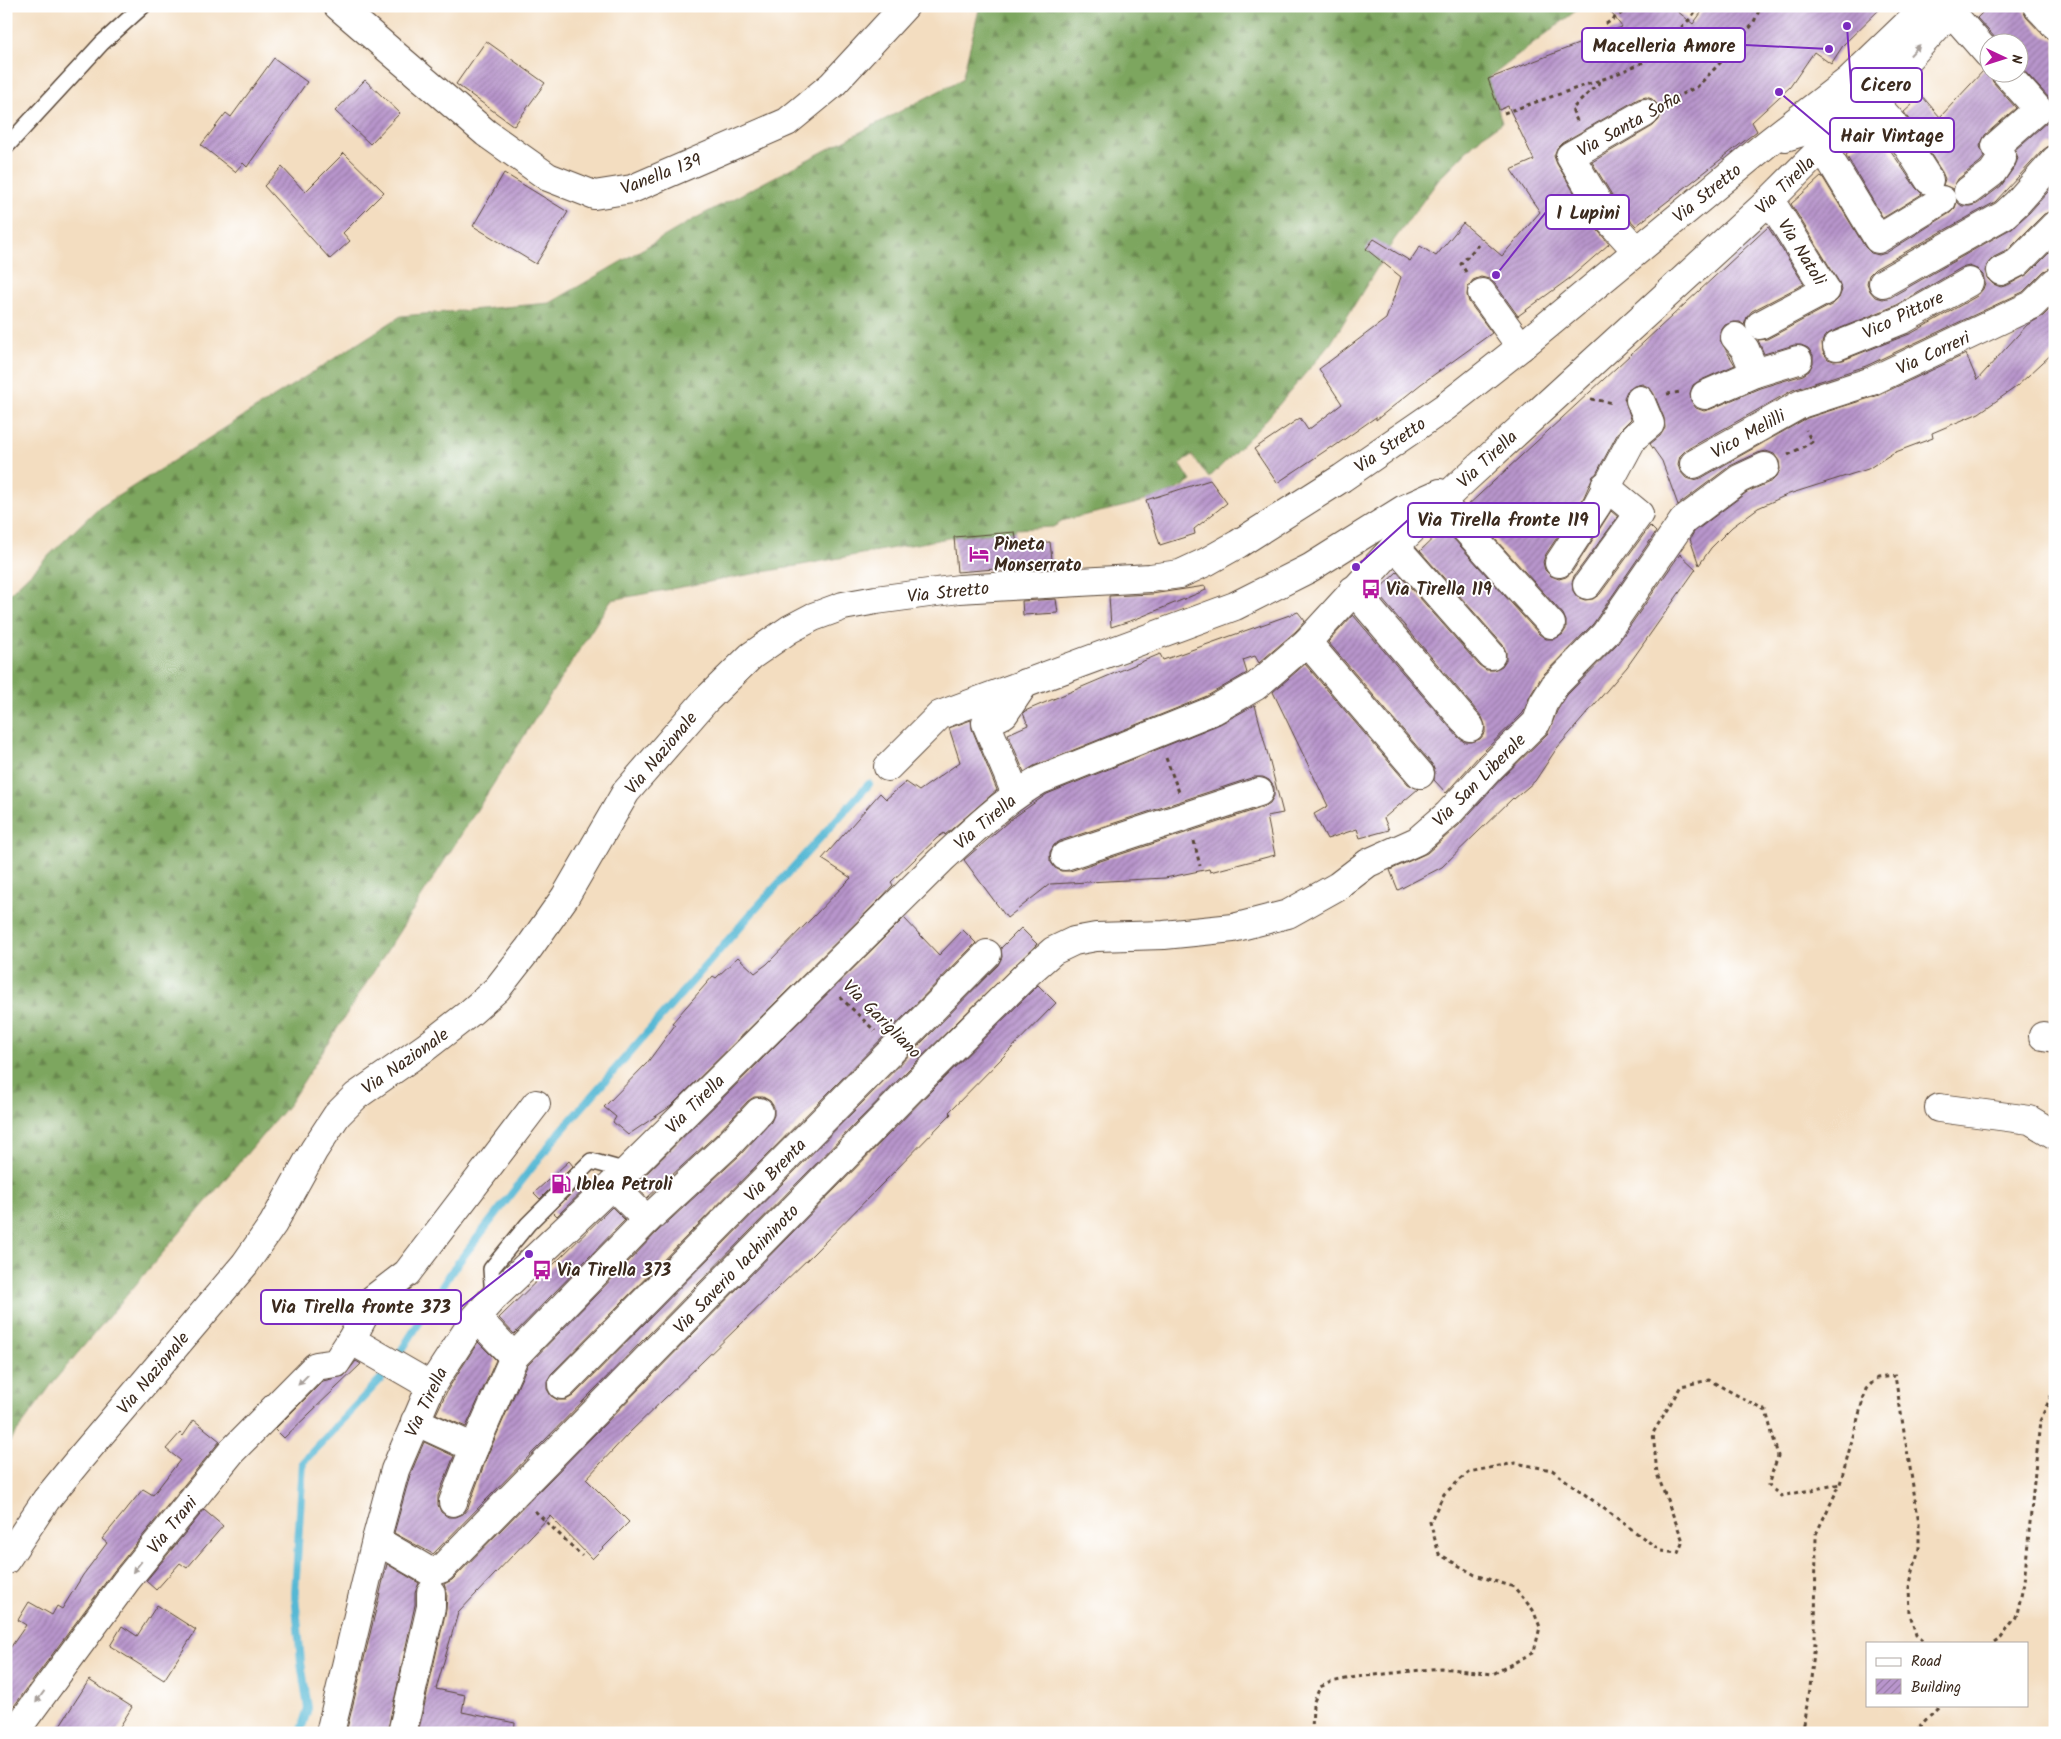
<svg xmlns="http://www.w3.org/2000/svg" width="2061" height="1739" viewBox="0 0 2061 1739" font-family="Kalam,sans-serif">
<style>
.forest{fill:url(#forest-firs);stroke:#5c683e}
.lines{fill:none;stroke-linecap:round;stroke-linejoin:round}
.stream{stroke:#55b8d4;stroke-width:8}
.building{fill:url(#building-hatch);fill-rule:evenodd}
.lane-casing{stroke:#574536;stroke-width:18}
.street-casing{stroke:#574536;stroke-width:30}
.secondary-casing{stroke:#574536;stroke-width:30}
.path{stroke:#574536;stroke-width:3;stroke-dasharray:4 4;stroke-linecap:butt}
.lane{stroke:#fff;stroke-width:15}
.street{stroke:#fff;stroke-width:28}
.secondary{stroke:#fff;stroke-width:28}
.oneway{fill:#a79f9a}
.labels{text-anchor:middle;stroke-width:4;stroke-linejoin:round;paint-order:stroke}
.street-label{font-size:18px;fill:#3b2a1e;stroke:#fff}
.poi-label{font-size:18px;font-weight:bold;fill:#3b2a1e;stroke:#fff;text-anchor:start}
.leader{fill:none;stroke:#7b2cbf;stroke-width:2}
.callout-dot{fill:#7b2cbf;stroke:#fff;stroke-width:2}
.callout{fill:#fff;stroke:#7b2cbf;stroke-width:2}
.callout-label{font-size:19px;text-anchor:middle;font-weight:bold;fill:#3b2a1e}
</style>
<defs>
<pattern id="forest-firs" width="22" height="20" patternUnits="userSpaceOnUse" patternTransform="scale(1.25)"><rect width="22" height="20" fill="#7da65e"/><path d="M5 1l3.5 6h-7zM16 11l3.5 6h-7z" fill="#68874d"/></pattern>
<pattern id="building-hatch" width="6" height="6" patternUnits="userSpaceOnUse" patternTransform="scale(1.25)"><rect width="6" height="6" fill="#b895cc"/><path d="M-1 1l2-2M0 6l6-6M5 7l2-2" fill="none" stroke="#977aa5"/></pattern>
</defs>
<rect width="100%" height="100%" fill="#fff"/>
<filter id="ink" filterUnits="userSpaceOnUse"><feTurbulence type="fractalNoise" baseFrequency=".02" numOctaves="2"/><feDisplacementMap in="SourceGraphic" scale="10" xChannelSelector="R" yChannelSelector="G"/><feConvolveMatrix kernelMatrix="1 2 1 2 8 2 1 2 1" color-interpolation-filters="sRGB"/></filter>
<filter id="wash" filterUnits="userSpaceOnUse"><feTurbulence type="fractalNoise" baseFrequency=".0096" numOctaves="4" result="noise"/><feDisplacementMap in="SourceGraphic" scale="20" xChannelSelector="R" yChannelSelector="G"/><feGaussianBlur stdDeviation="1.12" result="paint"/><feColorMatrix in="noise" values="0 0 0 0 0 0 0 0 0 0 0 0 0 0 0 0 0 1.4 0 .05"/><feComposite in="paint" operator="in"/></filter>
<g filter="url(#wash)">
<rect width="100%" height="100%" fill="#f3ddc0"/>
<path class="forest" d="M980 6H1582L1489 78 1502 123 1483 135 1440 178 1394 240 1331 343 1260 427 1209 478 1192 455 1180 464 1191 481C1165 501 1099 511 1065 520L1053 527 1015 529V532L954 537 611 600 289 1104 54 1381 6 1447V597L96 510 401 316 550 303 696 218 962 79Z"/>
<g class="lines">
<g class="stream">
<polyline points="396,1359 454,1268 555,1138 750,915 869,784"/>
<polyline points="300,1733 308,1708 301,1662 295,1594 303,1462 390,1369"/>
</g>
</g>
<g id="blocks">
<g class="building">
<polygon points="1606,6 1671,6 1693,24 1706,6 1883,6 1844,44 1831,64 1814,52 1790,87 1752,122 1757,131 1636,226 1621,210 1592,162 1653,126 1659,120 1661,114 1658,105 1652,99 1646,97 1638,99 1562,143 1557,148 1554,156 1557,164 1595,227 1609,244 1570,278 1518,316 1495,284 1489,279 1481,277 1473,280 1468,287 1467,295 1469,302 1492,333 1421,384 1376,420 1376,417 1332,448 1331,447 1277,483 1254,449 1300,418 1308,430 1342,404 1319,369 1386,319 1401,277 1366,249 1374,239 1410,261 1420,246 1436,256 1463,223 1502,256 1540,212 1511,170 1534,160 1508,106 1499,110 1488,79 1622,27"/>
<path d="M1989 6H2022L2026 17 2044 36 2055 40V145H2050L2043 150 1995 202 1875 269 1869 275 1867 283 1870 291 1875 297 1883 299 1891 297 2012 228 2029 213 2055 184V210L2044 214 2008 250 1994 257 1988 263 1985 271 1987 278 1993 284 2001 287 2008 285 2028 274 2055 247V267L2044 271 2023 292 1866 366 1793 390 1686 450 1680 456 1678 464 1680 471 1686 478 1694 480 1701 478 1807 418 1879 395 1966 354 1977 380 2027 325 2043 316 2055 304V351L2016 387 1979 413 1932 433 1933 438 1893 453 1868 469 1789 494 1758 508 1732 527 1711 548 1699 565 1690 539 1694 532 1747 492 1772 481 1777 476 1780 469 1779 461 1774 454 1766 451 1758 453 1730 466 1678 505 1662 461 1650 444 1660 436 1665 428 1664 418 1654 394 1650 388 1642 384 1634 386 1627 391 1624 398 1631 419 1619 431 1596 474 1593 476 1584 497 1546 554 1543 562 1545 570 1551 576 1559 579 1566 577 1572 572 1611 511 1618 517 1574 576 1572 583 1573 591 1577 597 1585 600 1593 599 1600 594 1650 526 1656 532 1593 624 1542 676 1530 696 1523 713 1478 757 1446 793 1434 780 1435 772 1432 764 1328 642 1353 615 1458 737 1464 742H1472L1480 739 1485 733V725L1482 717 1376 592 1397 572 1479 665 1486 670H1494L1502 666 1506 660V652L1503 645 1420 551 1444 528 1539 634 1546 639H1554L1562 635 1566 629V621L1563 614 1466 507 1768 227 1804 284 1752 311 1747 317 1744 325 1740 322H1733L1725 325 1720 332V340L1735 365 1699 381 1693 385 1690 393 1691 401 1696 408 1704 411 1711 409 1760 388 1803 375 1809 371 1813 363V355L1808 348 1801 345H1794L1764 354 1758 340 1767 339 1833 304 1839 298 1842 290 1839 282 1791 204 1822 176 1865 247 1871 253 1879 255 1886 253 1950 213 1955 208 1957 202 1962 206H1970L1977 204 2001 186 2015 166 2018 158 2015 150 2048 121 2053 114V106L2050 99 2018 64V42H1999L1977 18ZM1969 266 1977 269 1983 275 1985 283 1983 289 1977 296 1912 333 1843 360 1834 361 1828 359 1823 352 1822 343 1824 337 1831 332 1897 305 1961 268Z"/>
<polygon points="486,41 545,83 514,126 456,84"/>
<polygon points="274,58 307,82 247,167 243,163 235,172 201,145 226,113 231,117"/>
<polygon points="1985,69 1988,69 1993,82 2016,108 1985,135 1980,146 1984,157 1980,162 1958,179 1953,189 1943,185 1945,179 1942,172 1904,112 1922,96 1940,117"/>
<polygon points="365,80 400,113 370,144 335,111"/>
<polygon points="1876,129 1916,188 1922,194 1883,218 1846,155"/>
<polygon points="344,153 384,192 343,233 350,241 330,259 264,186 282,167 305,192"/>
<polygon points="504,173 568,212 536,264 473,226"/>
<polygon points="1210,480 1227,503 1194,529 1195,534 1160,545 1146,500"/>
<polygon points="1015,532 1017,544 1050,542 1053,568 1020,570 1020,567 957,572 954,537"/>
<polygon points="1680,554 1696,569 1627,667 1557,748 1535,781 1514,799 1513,798 1442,867 1398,890 1390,870 1427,853 1459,825 1501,779 1548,733 1557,711 1567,695 1618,643"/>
<polygon points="1205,586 1206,590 1136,619 1111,627 1109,596 1152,594"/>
<polygon points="1056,599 1058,613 1023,615 1022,601"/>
<polygon points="1298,612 1305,621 1296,631 1259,663 1255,656 1243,660 1247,673 1207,696 1034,766 1024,772 1008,734 1028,725 1023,713 1025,711 1160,654 1163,660"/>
<polygon points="1305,664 1408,784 1418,789 1384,818 1389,830 1360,838 1357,829 1327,839 1314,814 1328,806 1273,692"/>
<path d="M1255 705 1283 813 1267 816 1275 855 1210 872 1209 869 1165 878 1050 884 1007 918 964 860 1010 820 1047 794 1220 724ZM1254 777H1263L1269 780 1274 787V796L1270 803 1264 807 1070 871H1061L1055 868 1050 861V852L1054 845 1060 841Z"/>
<polygon points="971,720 972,729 997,790 945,835 944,833 937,838 891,882 893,885 883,896 671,1106 628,1135 613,1122 616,1117 604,1107 647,1063 675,1025 672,1023 713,976 716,978 738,957 755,973 767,964 851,878 822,859 880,793 886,799 906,782 919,791 960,762 949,728"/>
<polygon points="904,918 939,955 963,930 976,943 551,1374 547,1381 547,1389 551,1396 558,1400 566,1400 573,1396 998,965 1002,957 1001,948 1021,928 1037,944 911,1067 433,1554 394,1533 410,1475 424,1442 454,1456 438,1496 438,1505 441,1512 448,1517 456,1517 463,1514 468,1508 488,1454 527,1366 658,1231 739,1156 771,1122 774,1115 774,1107 770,1101 763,1097 754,1097 748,1101 717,1134 647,1198 635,1185"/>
<polygon points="1038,985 1056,1003 949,1112 951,1114 813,1254 628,1434 586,1479 629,1522 592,1559 550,1516 458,1613 436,1689 465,1695 462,1712 515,1723 514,1733 418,1733 446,1610 447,1593 444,1584 452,1580 933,1089"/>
<polygon points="569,1161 573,1166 540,1199 534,1193"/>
<polygon points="586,1179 590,1184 557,1216 553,1212"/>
<polygon points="612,1207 625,1220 514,1334 499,1318"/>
<polygon points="478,1342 496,1360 466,1427 436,1414 448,1389"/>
<polygon points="356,1361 361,1364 284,1438 275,1429 323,1381 344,1376"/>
<polygon points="194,1420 220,1441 114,1571 6,1717 6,1654 26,1625 18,1620 29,1602 52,1615 57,1606 62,1609 83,1575 107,1543 102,1539 143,1489 153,1495 180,1460 166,1449 180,1433 183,1436"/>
<polygon points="204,1510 223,1526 187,1568 180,1563 156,1590 146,1581"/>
<polygon points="387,1564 419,1583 415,1593 415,1605 387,1733 346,1733"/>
<polygon points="157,1605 196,1630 164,1680 110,1646 122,1626 137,1636"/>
<polygon points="89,1680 132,1707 116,1733 55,1733"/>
</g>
</g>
</g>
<g filter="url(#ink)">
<use href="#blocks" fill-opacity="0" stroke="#574536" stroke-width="1"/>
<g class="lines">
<defs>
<g id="lane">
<polyline points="6,147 102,43 143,6"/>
<polyline points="493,1298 491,1269 528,1224 591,1161 627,1171"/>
</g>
<g id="street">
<polyline points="338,6 486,133 548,177 594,195 632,189 787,122 832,85 905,6"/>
<polyline points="2037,6 2055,25"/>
<polyline points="1951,12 1988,54"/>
<polyline points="1823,148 1878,239 1942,200"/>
<polyline points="1968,191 1992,173 2002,158 1996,146 2038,109 2005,72"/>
<polyline points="1636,250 1608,219 1570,156 1645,113"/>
<polyline points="2001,271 2017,263 2055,225"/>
<polyline points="1883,283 2004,215 2017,203 2055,160"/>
<polyline points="1482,293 1521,347"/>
<polyline points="1760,325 1826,290 1770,200"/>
<polyline points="1735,337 1745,349 1755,373"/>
<polyline points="1837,346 1904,319 1969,282"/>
<polyline points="1705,395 1755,373 1798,360"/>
<polyline points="1694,464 1801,404 1872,381 2032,305 2055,282"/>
<polyline points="1441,502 1551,624"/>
<polyline points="1395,546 1491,655"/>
<polyline points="1559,563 1597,505 1633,438 1650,424 1640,400"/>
<polyline points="1587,585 1639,514 1605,486"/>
<polyline points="1353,590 1470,727"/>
<polyline points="1307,642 1420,774"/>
<polyline points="888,767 940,715 1235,606 1310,568 1404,509 1440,493"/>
<polyline points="1016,794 986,723 1004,714 1025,683"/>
<polyline points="1065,856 1259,792"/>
<polyline points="2043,1036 2055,1038"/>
<polyline points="1939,1108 2030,1120 2055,1135"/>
<polyline points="612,1185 647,1220"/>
<polyline points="477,1318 514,1357"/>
<polyline points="351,1340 431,1386"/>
<polyline points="562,1385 987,954"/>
<polyline points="415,1421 474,1448 453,1502"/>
<polyline points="474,1448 514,1357 647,1220 728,1145 759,1112"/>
<polyline points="376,1540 429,1571 441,1569 922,1078 1028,973 1053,951 1074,941 1096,937 1164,935 1233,928 1288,914 1338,886 1368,863 1417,841 1448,814 1490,768 1537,722 1543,704 1555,685 1605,634 1683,521 1739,479 1765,467"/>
<polyline points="14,1733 126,1581 232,1451 316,1366 336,1363 351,1340 373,1299 407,1273 536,1104"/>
<path d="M330 1733 376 1540 395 1470 431 1386 476 1317 493 1298 627 1171 940 861C972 831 1002 802 1040 780L1214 710 1256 686 1307 642 1395 546 1460 484 1770 200 1871 99 1892 122 1929 180"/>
<polyline points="402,1733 431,1607 431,1593"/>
</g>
<g id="secondary">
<polyline points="1785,137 1833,123 1871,99 1956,6"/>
<polyline points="6,1560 46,1500 77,1462 245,1264 273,1224 314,1150 337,1115 356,1096 426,1047 471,1012 497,989 529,948 565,897 626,792 705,701 751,656 790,629 813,617 843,606 876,600 959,589 1150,578 1180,574 1206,562 1238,544 1342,478 1445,407 1521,347 1769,142 1849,80 1926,6"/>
</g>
</defs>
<use href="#lane" class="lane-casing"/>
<use href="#street" class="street-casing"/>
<use href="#secondary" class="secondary-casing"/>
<g class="path">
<polyline points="1606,24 1632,6"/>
<polyline points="1667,101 1697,87 1721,62 1753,24 1761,6"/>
<polyline points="1504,113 1612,76 1644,62 1690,19 1699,6"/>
<polyline points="1577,121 1572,109 1601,81"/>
<polyline points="1466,272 1461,264 1478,245"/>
<polyline points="1667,394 1681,392"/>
<polyline points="1591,399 1614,403"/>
<polyline points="1788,455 1812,442 1806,430"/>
<polyline points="1166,758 1179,792"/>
<polyline points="1194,841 1200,866"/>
<polyline points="840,997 875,1031"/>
<polyline points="535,1511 582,1556"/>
<polyline points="1994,1643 2001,1638 2016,1618 2024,1583 2040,1421 2055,1387"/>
<polyline points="1312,1733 1313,1704 1320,1687 1331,1682 1356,1677 1441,1668 1493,1674 1534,1652 1540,1627 1533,1610 1514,1587 1475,1575 1439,1554 1430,1522 1444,1494 1469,1472 1515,1463 1552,1470 1661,1551 1678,1553 1683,1541 1657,1474 1653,1433 1681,1386 1709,1380 1766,1411 1778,1456 1768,1485 1781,1496 1840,1484"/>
<polyline points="1801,1733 1809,1696 1815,1644 1816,1534 1840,1484 1866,1389 1877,1378 1895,1376 1919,1523 1919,1548 1909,1587 1910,1614 1916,1635 1926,1643"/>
<polyline points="1913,1733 1940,1705"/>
</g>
<use href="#lane" class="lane"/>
<use href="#street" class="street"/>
<use href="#secondary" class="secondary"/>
</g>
<defs><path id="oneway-solid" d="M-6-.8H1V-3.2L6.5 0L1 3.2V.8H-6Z" transform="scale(1.25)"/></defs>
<g class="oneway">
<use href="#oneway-solid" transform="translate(1915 50) rotate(-47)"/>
<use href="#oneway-solid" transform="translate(303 1380) rotate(134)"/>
<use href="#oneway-solid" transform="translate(137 1567) rotate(129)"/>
<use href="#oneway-solid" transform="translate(40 1697) rotate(126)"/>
</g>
</g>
<defs>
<symbol id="hotel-bare" viewBox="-9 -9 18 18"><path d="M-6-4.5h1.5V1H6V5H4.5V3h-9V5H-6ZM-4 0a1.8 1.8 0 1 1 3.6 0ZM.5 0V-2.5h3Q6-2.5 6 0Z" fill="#b5179e" stroke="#fff" stroke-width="2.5" paint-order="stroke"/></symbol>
<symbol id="bus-bare" viewBox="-9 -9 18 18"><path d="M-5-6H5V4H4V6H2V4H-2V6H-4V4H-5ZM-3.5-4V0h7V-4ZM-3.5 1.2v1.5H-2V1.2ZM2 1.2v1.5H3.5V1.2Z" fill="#b5179e" stroke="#fff" stroke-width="2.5" paint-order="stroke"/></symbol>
<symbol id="fuel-bare" viewBox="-9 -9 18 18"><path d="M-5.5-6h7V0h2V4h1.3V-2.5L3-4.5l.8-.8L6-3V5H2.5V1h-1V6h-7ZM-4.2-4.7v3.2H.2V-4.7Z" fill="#b5179e" stroke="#fff" stroke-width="2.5" paint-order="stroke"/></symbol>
</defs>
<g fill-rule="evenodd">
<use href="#hotel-bare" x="965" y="540" width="28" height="28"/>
<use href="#bus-bare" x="1357" y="575" width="28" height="28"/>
<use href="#fuel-bare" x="547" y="1170" width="28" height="28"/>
<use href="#bus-bare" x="528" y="1256" width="28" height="28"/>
</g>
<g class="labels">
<g class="street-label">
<text transform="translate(1629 124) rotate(-29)" y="6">Via Santa Sofia</text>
<text transform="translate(661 174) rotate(-21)" y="6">Vanella 139</text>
<text transform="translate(1785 185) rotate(-44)" y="6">Via Tirella</text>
<text transform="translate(1707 193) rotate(-39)" y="6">Via Stretto</text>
<text transform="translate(1802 252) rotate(58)" y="6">Via Natoli</text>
<text transform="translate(1903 315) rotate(-26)" y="6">Vico Pittore</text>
<text transform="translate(1933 353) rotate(-25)" y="6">Via Correri</text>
<text transform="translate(1748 434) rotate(-29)" y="6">Vico Melilli</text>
<text transform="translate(1390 445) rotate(-35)" y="6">Via Stretto</text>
<text transform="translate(1487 459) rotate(-43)" y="6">Via Tirella</text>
<text transform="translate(948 592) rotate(-6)" y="6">Via Stretto</text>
<text transform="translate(661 753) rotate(-50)" y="6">Via Nazionale</text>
<text transform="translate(1479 780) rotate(-45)" y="6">Via San Liberale</text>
<text transform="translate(985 822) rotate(-40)" y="6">Via Tirella</text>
<text transform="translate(882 1019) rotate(45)" y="6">Via Garigliano</text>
<text transform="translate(405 1061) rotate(-35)" y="6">Via Nazionale</text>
<text transform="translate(695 1104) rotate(-45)" y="6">Via Tirella</text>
<text transform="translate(775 1170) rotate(-46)" y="6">Via Brenta</text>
<text transform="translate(736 1269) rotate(-46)" y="6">Via Saverio Iachininoto</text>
<text transform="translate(153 1373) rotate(-50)" y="6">Via Nazionale</text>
<text transform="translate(426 1402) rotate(-64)" y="6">Via Tirella</text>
<text transform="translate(172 1525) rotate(-51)" y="6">Via Trani</text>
</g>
<g class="poi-label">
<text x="994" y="550">Pineta<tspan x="994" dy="21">Monserrato</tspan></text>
<text x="1386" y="595">Via Tirella 119</text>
<text x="576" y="1190">Iblea Petroli</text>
<text x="557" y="1276">Via Tirella 373</text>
</g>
</g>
<path class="leader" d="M1829 49L1745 45M1847 26L1851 85M1779 92L1830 135M1496 275L1546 212M1356 567L1408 520M529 1254L461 1307"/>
<g class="callout-dot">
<circle cx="1829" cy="49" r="5"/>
<circle cx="1847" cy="26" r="5"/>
<circle cx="1779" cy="92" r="5"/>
<circle cx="1496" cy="275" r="5"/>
<circle cx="1356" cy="567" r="5"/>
<circle cx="529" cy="1254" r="5"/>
</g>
<g class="callout">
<rect x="1582" y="28" width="163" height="34" rx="5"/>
<rect x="1851" y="68" width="71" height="34" rx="5"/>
<rect x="1830" y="118" width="124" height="34" rx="5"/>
<rect x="1546" y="195" width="83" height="34" rx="5"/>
<rect x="1408" y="503" width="191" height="34" rx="5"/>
<rect x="261" y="1290" width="200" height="34" rx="5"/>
</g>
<g class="callout-label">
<text x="1664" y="52">Macelleria Amore</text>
<text x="1886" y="91">Cicero</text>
<text x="1892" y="142">Hair Vintage</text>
<text x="1588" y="219">I Lupini</text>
<text x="1503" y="526">Via Tirella fronte 119</text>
<text x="361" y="1313">Via Tirella fronte 373</text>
</g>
<rect width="2061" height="1739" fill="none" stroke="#fff" stroke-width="25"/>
<rect x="1866" y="1642" width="162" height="65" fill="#ffffff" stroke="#b1aaa5"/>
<rect x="1876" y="1658" width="25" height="8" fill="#ffffff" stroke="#b1aaa5"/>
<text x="1911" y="1666" font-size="15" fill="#3b2a1e">Road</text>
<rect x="1876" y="1679" width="25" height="15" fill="url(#building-hatch)" stroke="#b1aaa5"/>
<text x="1911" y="1692" font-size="15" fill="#3b2a1e">Building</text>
<g transform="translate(2004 58) rotate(94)"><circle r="24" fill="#ffffff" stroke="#b1aaa5"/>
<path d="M0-4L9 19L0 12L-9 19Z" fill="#b5179e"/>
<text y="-8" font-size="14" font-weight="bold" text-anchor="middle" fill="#3b2a1e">N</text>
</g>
</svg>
